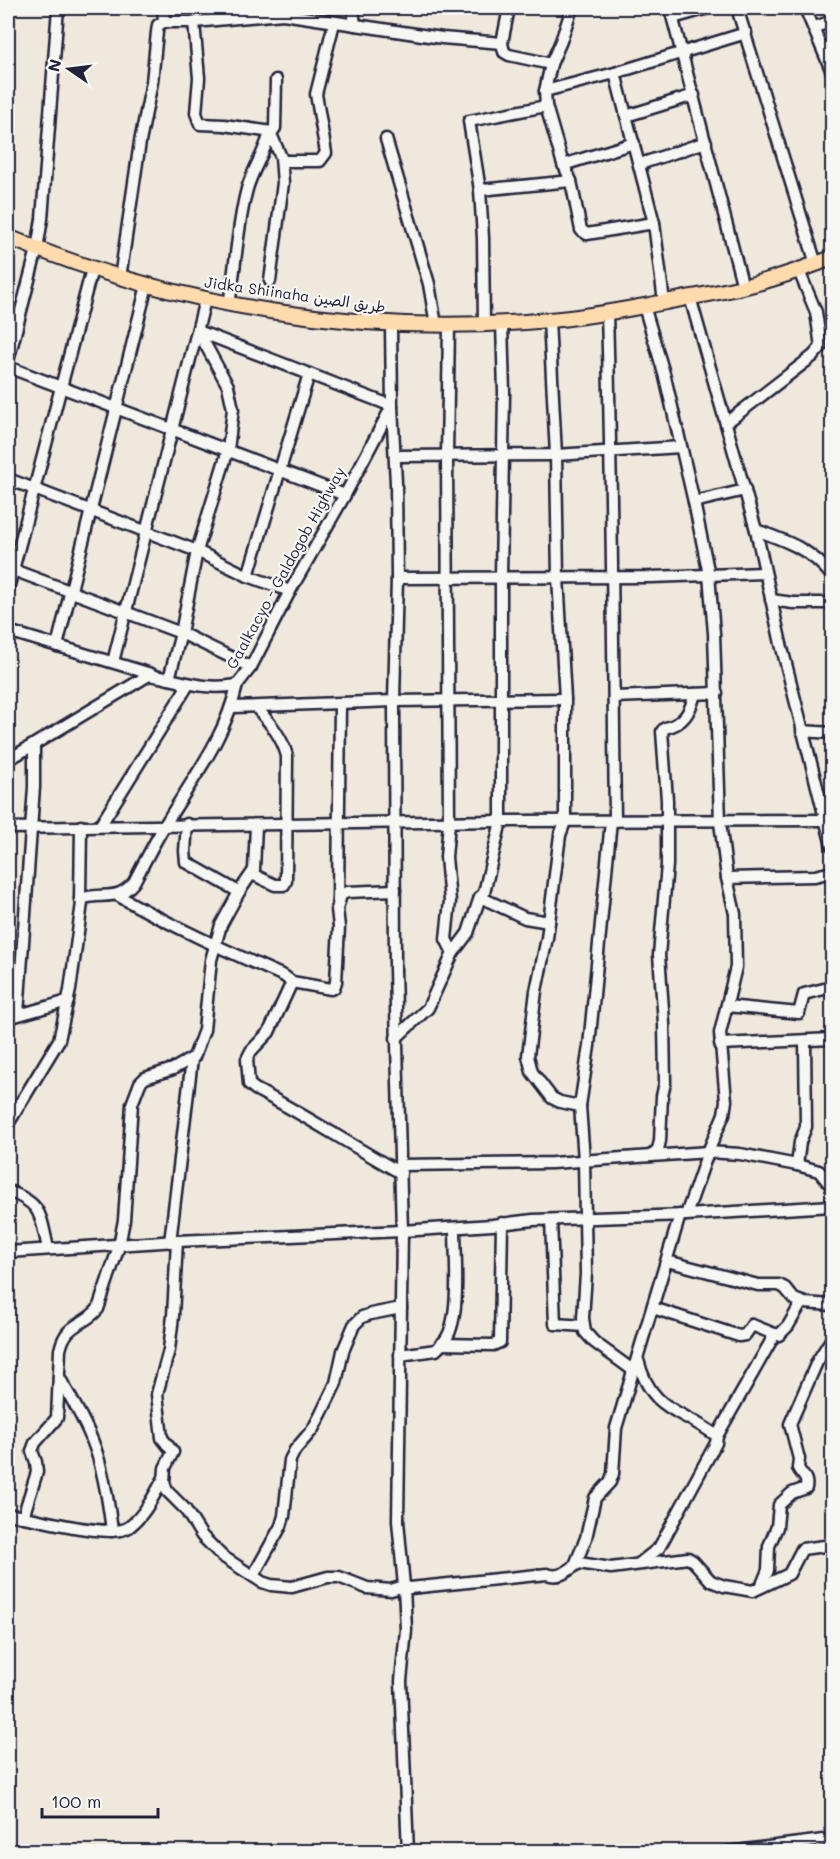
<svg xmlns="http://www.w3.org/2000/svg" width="840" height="1859" viewBox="0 0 840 1859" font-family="Mali,'Playpen Sans Arabic',sans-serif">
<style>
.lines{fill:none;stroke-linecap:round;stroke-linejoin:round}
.minor-casing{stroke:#22223b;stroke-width:15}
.major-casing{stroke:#22223b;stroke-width:18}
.minor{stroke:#f6f6f2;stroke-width:10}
.major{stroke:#fedbac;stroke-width:14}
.labels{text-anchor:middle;stroke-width:4.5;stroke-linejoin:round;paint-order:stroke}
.street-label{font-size:15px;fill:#22223b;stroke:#f6f6f2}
</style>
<rect width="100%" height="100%" fill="#efe8dc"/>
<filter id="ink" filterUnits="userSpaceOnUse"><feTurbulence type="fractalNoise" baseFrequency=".0167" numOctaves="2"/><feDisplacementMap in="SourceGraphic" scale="12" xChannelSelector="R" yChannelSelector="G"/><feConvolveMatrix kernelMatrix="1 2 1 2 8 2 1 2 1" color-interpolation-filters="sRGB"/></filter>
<g filter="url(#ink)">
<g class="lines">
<defs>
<g id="minor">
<polyline points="353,8 355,25"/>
<polyline points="509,8 502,43 504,52 509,55 551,64"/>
<polyline points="572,8 561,41 551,64 545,91 546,106 562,161 571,181 581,230 587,234 654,223"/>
<polyline points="670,8 743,287"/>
<polyline points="737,8 816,264"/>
<polyline points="805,8 832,72"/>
<polyline points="673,18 708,8"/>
<polyline points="164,22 194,22 283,14 442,38 502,43"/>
<polyline points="194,22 199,78 196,113 200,124 224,125 272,132 275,128 276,80"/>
<polyline points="815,27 832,21"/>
<polyline points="615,73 654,223 664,302"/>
<polyline points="545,91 615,73 746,33"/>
<polyline points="626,116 694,95"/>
<polyline points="270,132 281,157 283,183 270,281"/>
<polyline points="386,139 429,284 436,325"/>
<polyline points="282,161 320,161 326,153 316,94 334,23"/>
<polyline points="640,164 706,142"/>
<polyline points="563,165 634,143"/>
<polyline points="480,190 571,181"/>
<polyline points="120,278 140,142 152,82 157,32 158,25 164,22 163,8"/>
<polyline points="690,297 756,530 781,644 832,846"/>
<path d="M229 304C236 266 237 226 247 189 253 168 265 153 270 132"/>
<polyline points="644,306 665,377 694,502 709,575 714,633 720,822 727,878 735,914 736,967 720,1033 726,1101 724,1114 708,1152 686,1215"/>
<path d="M607 313C612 482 613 652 615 821"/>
<polyline points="549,320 556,455 558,577 565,699 565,822 560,835 547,938 536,991 528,1056 532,1072 552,1098 560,1102 580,1106"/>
<polyline points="484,324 483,238 480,190 469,121 546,106"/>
<polyline points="449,325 447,456 449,823 446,857 450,901 446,939 453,953"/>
<path d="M198 331 392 406 396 483 397 578 394 701 395 970 402 1231 398 1521 404 1586 410 1588 547 1574C561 1579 568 1570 579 1563L611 1568 688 1558 693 1561 711 1581 724 1586 753 1591 789 1574 802 1549 832 1545"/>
<polyline points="8,361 37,249 42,219 58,8"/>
<polyline points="8,367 345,495"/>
<polyline points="726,423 813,356 821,347 816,312 799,271"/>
<polyline points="395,456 556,455 681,447"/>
<polyline points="8,479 197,551 248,576 290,591"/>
<polyline points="694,502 745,490"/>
<path d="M756 530C787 541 812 550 832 576"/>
<polyline points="8,568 181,633 251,667"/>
<polyline points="248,576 309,374"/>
<polyline points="397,578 651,577 764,573"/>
<polyline points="8,589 92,269"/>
<polyline points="771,600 793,603 832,603"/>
<polyline points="8,631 151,674"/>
<polyline points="57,646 147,285"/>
<polyline points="113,662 205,300"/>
<polyline points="169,679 181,633 197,551 228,450 233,409 228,386 198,331"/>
<polyline points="614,697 717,693"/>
<polyline points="233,707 394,701 565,699"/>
<polyline points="802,731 832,733"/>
<path d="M8 760 149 675C181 680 203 691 237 685L251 667 290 591 345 495 392 406 391 325"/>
<polyline points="611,821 589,1046 580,1106 584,1160 586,1274 583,1318 585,1332 594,1342 634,1371"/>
<polyline points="187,824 185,851 186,862 239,892"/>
<polyline points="100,826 188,685 183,684"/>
<polyline points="8,828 501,821 832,820"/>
<path d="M252 874 275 885H284L286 881 287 756C282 736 269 722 256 707"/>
<polyline points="727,878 815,876 832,872"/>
<path d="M117 895C171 926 227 951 284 976L292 982 331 989 334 988 336 982 339 927 337 909 341 895 347 892 395 890"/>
<polyline points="480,897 525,918 549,922"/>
<polyline points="80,899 81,826"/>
<polyline points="338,901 340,704"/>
<path d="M292 982 269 1032 251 1051 247 1059 249 1084 255 1089C305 1115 352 1146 401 1173"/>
<polyline points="727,1006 799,1013 804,994 832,987"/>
<polyline points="18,1014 34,787 34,745"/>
<polyline points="8,1018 68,1001"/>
<polyline points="396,1038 428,1008 453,953 468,933 480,897 484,893 501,821 501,577 504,392 502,323"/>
<polyline points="720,1044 832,1039"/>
<path d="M8 1124 59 1040 70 990 82 903 80 899C102 891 117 903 134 882 144 863 154 843 165 825 192 779 225 739 237 685"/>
<path d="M651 1156 658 1149 660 1141 662 1096 665 1083 664 1023 659 955 667 865V800L662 731 665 728C684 724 690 712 695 694"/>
<polyline points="401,1165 552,1163 708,1152 740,1154 797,1165 800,1142 806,1127 805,1041"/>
<polyline points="797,1165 819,1171 832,1187"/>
<path d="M8 1191C43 1204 40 1215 48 1248"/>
<polyline points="551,1220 555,1324 584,1326"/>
<polyline points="177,1241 173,1316 169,1350 157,1394 162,1438 173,1452 165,1468 164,1482 167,1491 185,1509 202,1536 222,1556 262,1582 271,1585 292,1587 328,1577 339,1577 367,1588 391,1590 404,1586 406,1630 401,1681 408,1852"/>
<polyline points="170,1242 192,1059"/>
<polyline points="8,1252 177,1241 402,1231 492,1225 533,1220 686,1215 832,1206"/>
<polyline points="667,1261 758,1285 779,1285 785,1288 794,1299 804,1303 832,1305"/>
<polyline points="653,1308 739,1336 745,1335 752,1325 774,1334 779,1335 788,1326 802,1302"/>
<polyline points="441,1344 493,1345 500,1342 502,1223"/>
<path d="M400 1355 436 1350C439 1347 443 1343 446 1339 461 1316 455 1256 455 1228"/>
<path d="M638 1360C651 1412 681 1409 717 1436L716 1443 659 1548 640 1563"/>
<path d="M59 1377C73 1402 90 1429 98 1457 105 1481 109 1506 112 1531"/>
<polyline points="717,1436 775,1334"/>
<path d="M8 1514 23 1517 37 1472 36 1462 32 1451 35 1443 57 1418 60 1350C66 1322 83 1327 98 1309L119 1246 124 1220 132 1104 140 1083 145 1078 173 1069 194 1057 204 1030 211 960 221 925 239 892 254 870 256 825"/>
<path d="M23 1517C44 1520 113 1539 129 1527 145 1515 154 1495 164 1478"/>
<polyline points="575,1565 586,1538 595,1498 610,1482 613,1474 616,1428 680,1215"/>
<polyline points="253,1576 281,1526 284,1516 290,1460 295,1450 313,1429 321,1414 336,1383 343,1351 354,1325 362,1317 371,1314 401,1308"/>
<path d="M761 1587 768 1570 769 1546 777 1527 779 1505 792 1493 806 1488C808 1477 802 1476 798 1468L799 1459 790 1424 817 1362 832 1338"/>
<polyline points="728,1852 832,1839"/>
</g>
<path id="major" d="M8 237C178 308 365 337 549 320 589 317 627 309 666 302 691 297 717 293 742 287 773 280 803 269 832 258"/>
</defs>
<use href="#minor" class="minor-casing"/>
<use href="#major" class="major-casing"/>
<use href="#minor" class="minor"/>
<use href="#major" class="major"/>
</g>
</g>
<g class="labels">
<g class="street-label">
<text transform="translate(295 295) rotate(8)" y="5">Jidka Shiinaha طريق الصين</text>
<text transform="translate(286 568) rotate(-61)" y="5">Gaalkacyo - Galdogob Highway</text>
</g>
</g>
<rect width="840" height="1859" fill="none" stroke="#f6f6f2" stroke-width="30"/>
<rect x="15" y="15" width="810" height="1829" fill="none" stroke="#22223b" stroke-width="2" filter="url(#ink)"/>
<g transform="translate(69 69) rotate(284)" stroke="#f6f6f2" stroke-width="4.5" paint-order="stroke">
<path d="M0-4.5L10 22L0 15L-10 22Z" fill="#22223b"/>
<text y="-9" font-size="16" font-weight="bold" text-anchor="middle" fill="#22223b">N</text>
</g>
<path d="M42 1808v9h116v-9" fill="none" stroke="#22223b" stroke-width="3"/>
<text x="51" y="1808" font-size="18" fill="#22223b" stroke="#f6f6f2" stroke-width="4.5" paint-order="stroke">100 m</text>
</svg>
